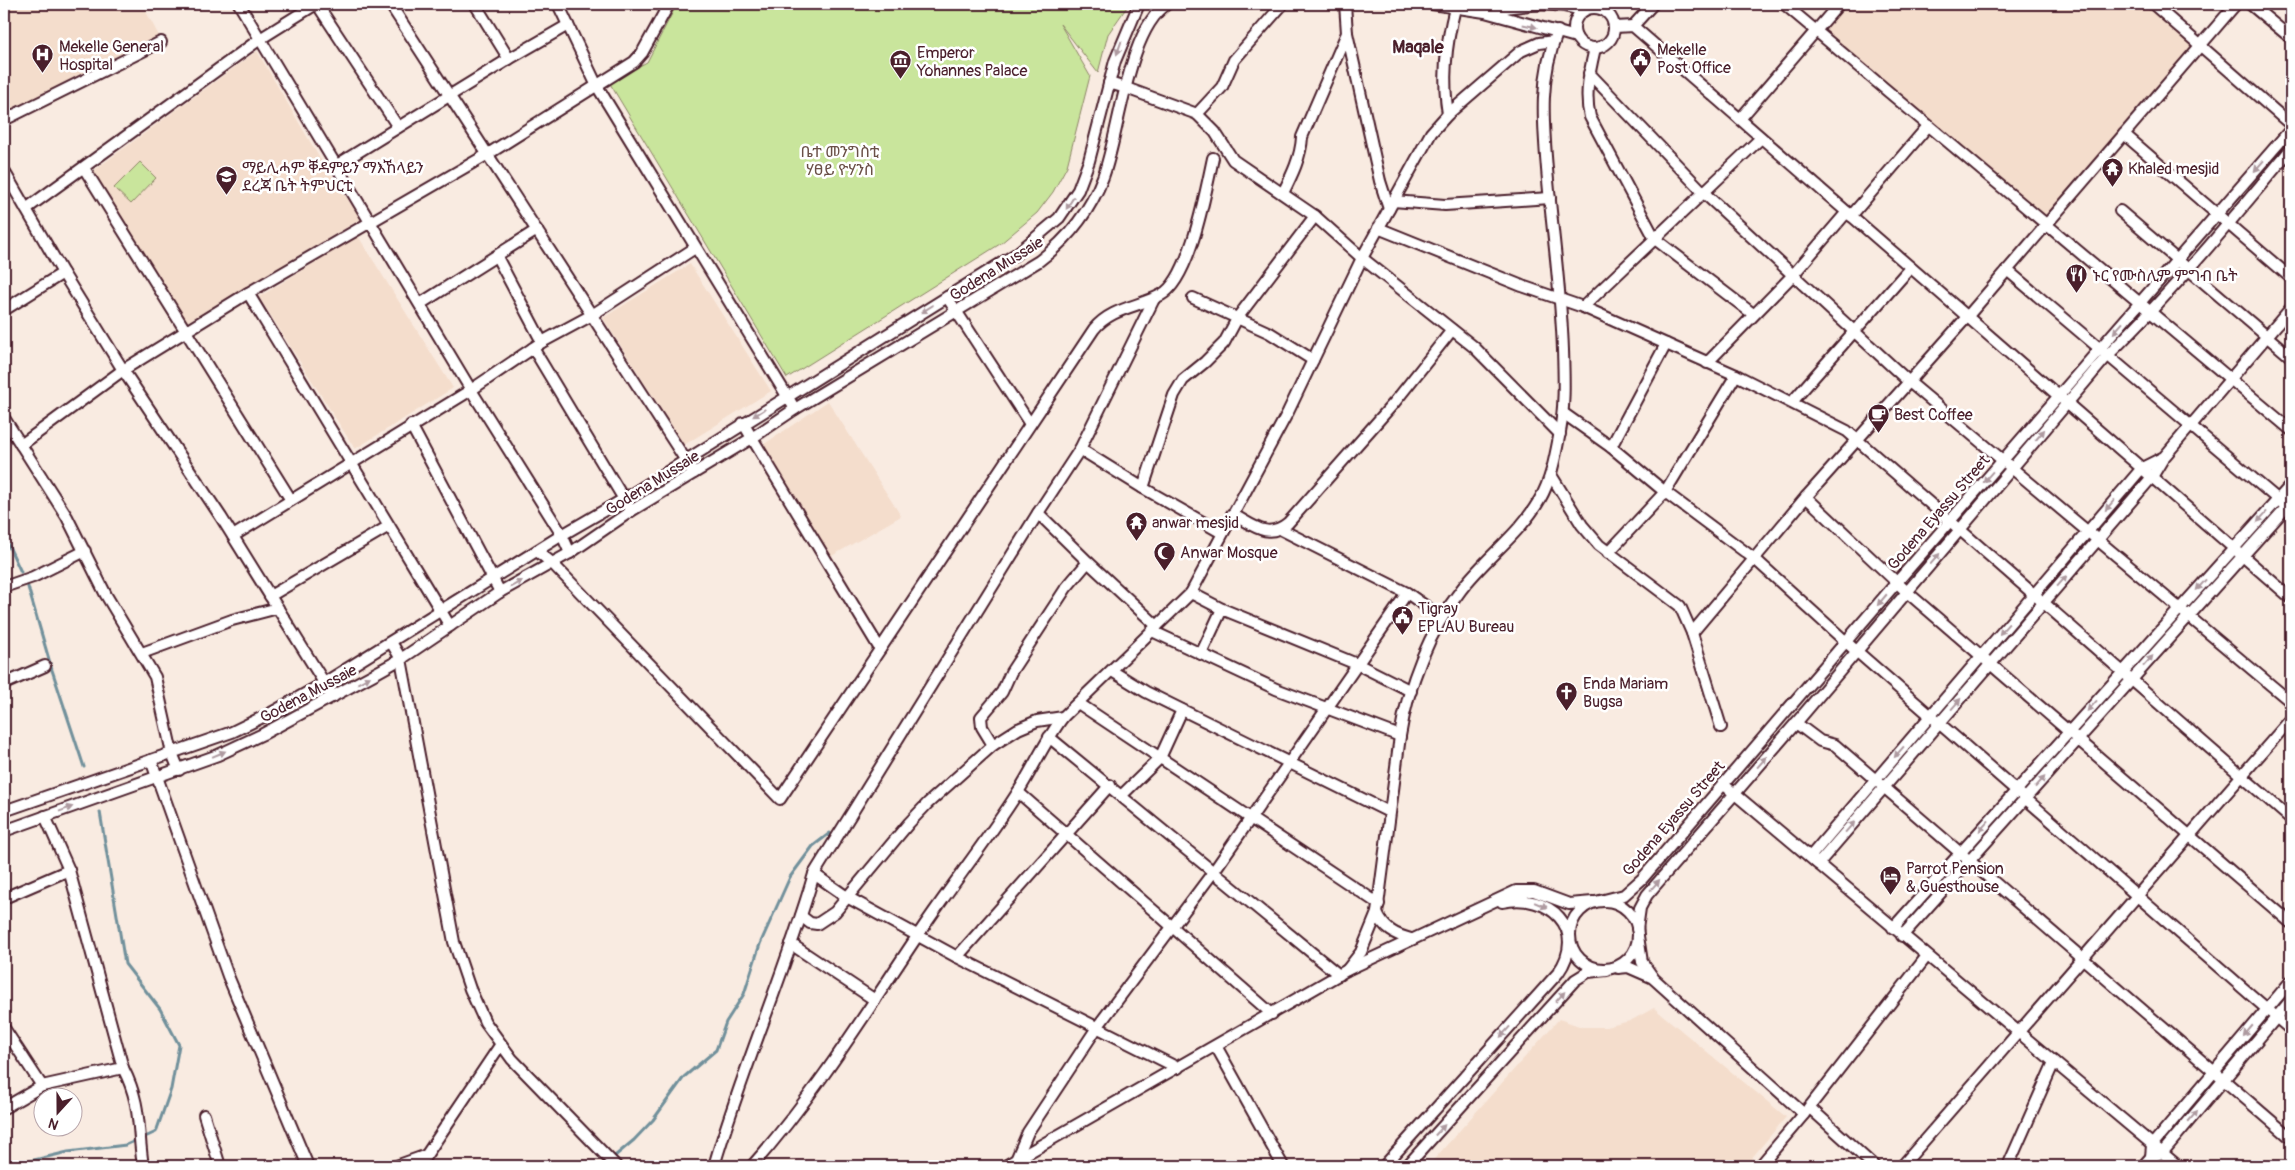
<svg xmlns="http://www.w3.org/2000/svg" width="2295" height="1170" viewBox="0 0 2295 1170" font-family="Pangolin,'Noto Sans Ethiopic',sans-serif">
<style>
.built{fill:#f4ddcc}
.green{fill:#c9e59c;stroke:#8a8264}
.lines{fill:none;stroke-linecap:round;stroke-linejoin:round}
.stream{stroke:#71909b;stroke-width:3}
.minor-casing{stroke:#4a1f2b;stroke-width:14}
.minor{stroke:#fff;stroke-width:10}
.oneway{fill:#ae9aa0}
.labels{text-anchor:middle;stroke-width:5;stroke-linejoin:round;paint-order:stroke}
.poi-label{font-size:16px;fill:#4a1f2b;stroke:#fff;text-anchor:start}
.park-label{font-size:16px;fill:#6a5047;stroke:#fff}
.street-label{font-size:16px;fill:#4a1f2b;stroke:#fff}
.neighbourhood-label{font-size:18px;font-weight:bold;fill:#4a1f2b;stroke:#fff}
</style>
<rect width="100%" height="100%" fill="#f9ebe1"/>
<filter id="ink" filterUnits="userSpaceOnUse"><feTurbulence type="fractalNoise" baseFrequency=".02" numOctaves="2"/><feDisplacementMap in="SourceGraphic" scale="10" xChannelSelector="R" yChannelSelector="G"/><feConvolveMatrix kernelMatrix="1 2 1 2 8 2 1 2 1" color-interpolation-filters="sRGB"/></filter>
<g filter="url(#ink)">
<g class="built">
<polygon points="4,4 142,4 159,36 4,112"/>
<polygon points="1843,4 2148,4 2195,44 2044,219 1822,28"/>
<polygon points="257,51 319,157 361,219 185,323 93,171"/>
<polygon points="358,236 453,388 355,449 259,297"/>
<polygon points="690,264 771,391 684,445 603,318"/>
<polygon points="828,401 901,516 830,557 763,445"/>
<polygon points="1654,1008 1786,1117 1745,1166 1428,1166 1559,1019 1582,1027 1606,1027 1630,1021"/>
</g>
<g class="green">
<polygon points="677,4 1129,4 1108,34 1098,73 1060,24 1090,76 1067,166 1053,192 1037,213 1000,244 787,378 609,82 647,62"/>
<polygon points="140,162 156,178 131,204 114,188"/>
</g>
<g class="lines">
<g class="stream">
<polyline points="4,536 21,572"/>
<polyline points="28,587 52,670 84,767"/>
<polyline points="100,812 125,964 160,1009 179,1045 171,1089 156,1132 143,1138"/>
<polyline points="30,1166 30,1161 68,1152 126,1145 137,1140"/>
<polyline points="603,1166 634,1140 653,1120 684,1077 716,1050 726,1022 744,994 760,944 790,877 813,846 830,833"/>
</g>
<defs>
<g id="minor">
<polyline points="239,4 471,390 562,535 570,553"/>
<polyline points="317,4 398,127"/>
<polyline points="390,4 694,473"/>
<polyline points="475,4 509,59"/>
<polyline points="558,4 597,86 795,409"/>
<polyline points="1345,4 1347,33 1380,181 1389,209"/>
<polyline points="1432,4 1485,12 1576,37"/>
<polyline points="1784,4 2291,430"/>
<polyline points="2153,4 2291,125"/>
<polyline points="2250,4 2291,38"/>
<circle cx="1594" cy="28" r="20"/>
<path d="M1486 12C1516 5 1554 0 1583 11"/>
<polyline points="1633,26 1653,4"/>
<polyline points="1615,27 1633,26 2291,598"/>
<path d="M1595 48C1590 70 1584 94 1590 117L1655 239 1753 314"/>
<polyline points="1589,73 1704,193 1908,381 2291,702"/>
<polyline points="1109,83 1126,88 1197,114 1215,132 1233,160 1315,216 1362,258 1474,347 1560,434"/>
<polyline points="1197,114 1222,87 1234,60 1283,4"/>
<path d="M1448 114C1442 78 1446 43 1455 8"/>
<polyline points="1740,119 1839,4"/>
<polyline points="4,120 161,42"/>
<polyline points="2124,134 2291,278"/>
<polyline points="337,165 509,59 568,25"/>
<polyline points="84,168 291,500"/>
<polyline points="4,171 63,273 123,370 221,517 333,697"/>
<path d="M1283 193C1292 175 1301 157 1302 137L1347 33"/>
<polyline points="1393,201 1445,205 1550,198"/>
<polyline points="26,209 260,39 316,4"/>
<polyline points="2120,211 2291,357"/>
<polyline points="1851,216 1928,126"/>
<polyline points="1378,228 1522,286 1583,307 1736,375 1847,431 2291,819"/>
<polyline points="497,257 542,342"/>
<polyline points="2007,270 2282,503"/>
<polyline points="248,293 450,626"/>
<polyline points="947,297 1030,424"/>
<polyline points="1193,298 1270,333 1313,360"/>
<polyline points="420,304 537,230"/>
<polyline points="1583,307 1761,138"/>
<polyline points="4,310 63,273"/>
<polyline points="533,348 631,511"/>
<polyline points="1707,363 1793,275 1847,212"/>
<polyline points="1792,402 1910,268"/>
<polyline points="1563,413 1611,447 1665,492 1756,560 1846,642 2291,1030"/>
<polyline points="4,418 67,517 106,595 155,677 172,753 179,770"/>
<polyline points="743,423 880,649"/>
<polyline points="411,425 500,592"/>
<polyline points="21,445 123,370 248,293 488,154 634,62 642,53 669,4"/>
<polyline points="1611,447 1666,344"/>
<polyline points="1080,449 1143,488 1222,533"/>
<polyline points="2164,457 2142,468 1810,857 1818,864 2152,477 2164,457 2291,308"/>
<polyline points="1551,475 1582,525 1599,545 1680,606 1692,633 1721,727"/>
<polyline points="1143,488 1174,395 1183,380 1205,362 1224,343 1238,317 1315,216"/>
<polyline points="1806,497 1907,592 2291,923"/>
<polyline points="1038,513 1088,562 1157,626"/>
<path d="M1232 514C1253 525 1267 540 1288 523L1394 403 1452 330"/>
<polyline points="1280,529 1407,593 1441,617"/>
<polyline points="233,536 471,390 542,342 592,315 695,248"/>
<path d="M537 551 552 563 780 799 1094 329C1111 308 1138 307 1161 295 1190 280 1206 190 1213 158"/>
<polyline points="1608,553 1665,492 1736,375"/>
<polyline points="4,587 33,577 85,551"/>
<polyline points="1191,593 1222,609 1359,665 1411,691"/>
<polyline points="270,596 389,526"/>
<polyline points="1152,631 1276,689 1400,736"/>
<polyline points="1692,633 1806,497 1967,317 2236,4"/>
<polyline points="391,642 401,659 454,942 470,989 485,1022 512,1059 616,1166"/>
<polyline points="142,653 232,620 278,608"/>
<polyline points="1201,654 1222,609"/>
<polyline points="1112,671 1146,692 1389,812"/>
<polyline points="4,684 45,666"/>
<polyline points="1078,703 1379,904"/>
<polyline points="1796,723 1820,741 1835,745 2291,1138"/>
<polyline points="1049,737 1339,975"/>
<polyline points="993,745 982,727 981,717 1002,692 1011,672 1066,588 1088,562"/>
<polyline points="151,760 228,976 308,1166"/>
<polyline points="1723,784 2178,1166"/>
<polyline points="1018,792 1272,1014"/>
<polyline points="1122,795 1160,758 1182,710"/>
<polyline points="4,811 232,732 269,714 324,683 562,535 624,499 1016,254 1059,218 1078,190 1089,161 1115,61 1139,4"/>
<path d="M45 816 69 870 123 1068C142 1105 137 1127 143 1166"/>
<path d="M4 831 218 755 263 734 374 674 401 659 500 592 570 553 631 511 752 438 795 409 1039 261C1068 239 1090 212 1103 177 1120 132 1127 31 1167 4"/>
<polyline points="814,874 847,897 957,957 1178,1068"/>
<polyline points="4,898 69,870"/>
<circle cx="1604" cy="935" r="34"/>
<polyline points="1600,901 1624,895 1642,879 1897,582 2291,129"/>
<path d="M1377 913C1384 929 1395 935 1411 939"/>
<polyline points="801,916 810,923 817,924 835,912 909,823 928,803 993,745 1018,729 1037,721 1063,717"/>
<polyline points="1893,928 2291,485"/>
<path d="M1637 929 1640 908 1647 895 1796 723 2108 355C2173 291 2232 220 2291 149"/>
<polyline points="1638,936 1642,962 1654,979 1804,1114"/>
<polyline points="1902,936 2291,502"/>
<polyline points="791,944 875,1000"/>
<polyline points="957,957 1110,785"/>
<polyline points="1618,968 1628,967 1651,977"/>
<path d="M1347 970 1361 952 1377 913 1400 736C1408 685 1429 631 1461 590 1485 558 1521 533 1540 499 1551 480 1555 458 1559 437 1565 408 1564 380 1563 350 1561 290 1552 230 1547 169 1543 121 1539 76 1558 31"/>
<polyline points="4,1028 42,1086"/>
<polyline points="1216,1046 1283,1166"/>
<polyline points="1809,1107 1874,1166"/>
<polyline points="4,1108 42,1086 123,1068"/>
<polyline points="204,1115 220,1166"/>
<polyline points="2151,1157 2152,1145 2291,981"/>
<polyline points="1016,1160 1028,1132 1098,1026 1214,871 1407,593"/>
<polyline points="396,1166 424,1156"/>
<polyline points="419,1166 501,1044"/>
<path d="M714 1166C743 1067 785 973 814 874L1038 513 1080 449 1154 299"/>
<path d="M752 1166C815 1095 865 1014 918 935 950 887 987 841 1018 792 1034 767 1045 741 1063 717L1191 593 1288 412 1362 258 1431 133 1448 114 1521 51 1539 43 1554 41"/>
<polyline points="1005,1166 1347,970 1516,891 1534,891 1569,904 1593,902"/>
<path d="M1384 1166 1558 973C1589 929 1549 892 1502 902"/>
<polyline points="1407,1166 1575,980 1588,972 1607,970"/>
<polyline points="1760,1166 1804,1114 1927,956"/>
<polyline points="1902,1166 2291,719"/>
<polyline points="2008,1166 2054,1062"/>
<polyline points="2143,1166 2151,1157 2162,1153 2291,1000"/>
</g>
</defs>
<use href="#minor" class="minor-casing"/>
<use href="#minor" class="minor"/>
</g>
<defs><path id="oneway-solid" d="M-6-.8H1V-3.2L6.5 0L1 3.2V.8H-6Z" transform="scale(1.25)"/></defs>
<g class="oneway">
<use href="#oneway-solid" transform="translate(1530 26) rotate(12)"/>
<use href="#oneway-solid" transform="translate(1119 48) rotate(110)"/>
<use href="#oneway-solid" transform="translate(2259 166) rotate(131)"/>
<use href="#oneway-solid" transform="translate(1070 203) rotate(122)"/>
<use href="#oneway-solid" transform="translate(927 309) rotate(148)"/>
<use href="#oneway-solid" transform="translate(2118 328) rotate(131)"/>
<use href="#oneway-solid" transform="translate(759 413) rotate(148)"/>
<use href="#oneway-solid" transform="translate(2040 435) rotate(-50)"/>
<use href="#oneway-solid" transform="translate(1988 477) rotate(131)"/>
<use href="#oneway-solid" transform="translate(2110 505) rotate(131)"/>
<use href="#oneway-solid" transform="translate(2262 517) rotate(132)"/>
<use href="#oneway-solid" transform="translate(1935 559) rotate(-49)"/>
<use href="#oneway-solid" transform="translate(2062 581) rotate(-49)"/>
<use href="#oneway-solid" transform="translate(516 584) rotate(-30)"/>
<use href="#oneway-solid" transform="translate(2201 585) rotate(132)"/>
<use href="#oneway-solid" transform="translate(1882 600) rotate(130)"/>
<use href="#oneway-solid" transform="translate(2004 629) rotate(131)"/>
<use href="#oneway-solid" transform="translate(2148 661) rotate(-48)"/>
<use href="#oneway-solid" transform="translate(364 680) rotate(-28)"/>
<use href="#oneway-solid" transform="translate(1956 704) rotate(-49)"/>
<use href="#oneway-solid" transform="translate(2092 706) rotate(132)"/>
<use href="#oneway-solid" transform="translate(1899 752) rotate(131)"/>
<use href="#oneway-solid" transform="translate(219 754) rotate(-23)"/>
<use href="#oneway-solid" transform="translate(1762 762) rotate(-49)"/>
<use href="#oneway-solid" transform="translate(2040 782) rotate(-48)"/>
<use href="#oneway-solid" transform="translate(66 809) rotate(-20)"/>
<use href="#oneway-solid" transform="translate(1984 826) rotate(132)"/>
<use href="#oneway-solid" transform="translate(1850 827) rotate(-49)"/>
<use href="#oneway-solid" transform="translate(1655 885) rotate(-49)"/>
<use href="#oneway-solid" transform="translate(1541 905) rotate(23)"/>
<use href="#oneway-solid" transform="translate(1560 997) rotate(-48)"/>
<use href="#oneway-solid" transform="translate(2248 1031) rotate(130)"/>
<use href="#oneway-solid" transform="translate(1505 1032) rotate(132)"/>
<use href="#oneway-solid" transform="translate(2193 1116) rotate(-50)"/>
<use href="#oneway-solid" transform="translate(1440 1130) rotate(-47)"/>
</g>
</g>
<defs>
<symbol id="hospital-pin" viewBox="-11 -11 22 30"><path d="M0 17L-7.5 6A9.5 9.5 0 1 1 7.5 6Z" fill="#4a1f2b" stroke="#fff"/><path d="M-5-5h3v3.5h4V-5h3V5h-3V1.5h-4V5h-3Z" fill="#fff"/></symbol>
<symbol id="civic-pin" viewBox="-11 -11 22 30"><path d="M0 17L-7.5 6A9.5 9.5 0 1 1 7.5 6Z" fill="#4a1f2b" stroke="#fff"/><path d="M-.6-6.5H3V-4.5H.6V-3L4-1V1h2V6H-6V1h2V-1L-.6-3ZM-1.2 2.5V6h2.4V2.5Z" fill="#fff"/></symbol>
<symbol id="museum-pin" viewBox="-11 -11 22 30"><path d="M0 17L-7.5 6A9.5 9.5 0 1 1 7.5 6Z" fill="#4a1f2b" stroke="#fff"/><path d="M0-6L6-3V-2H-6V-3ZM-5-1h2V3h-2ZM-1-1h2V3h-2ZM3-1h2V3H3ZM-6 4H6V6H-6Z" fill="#fff"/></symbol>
<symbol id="temple-pin" viewBox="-11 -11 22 30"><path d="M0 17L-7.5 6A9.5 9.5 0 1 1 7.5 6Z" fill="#4a1f2b" stroke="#fff"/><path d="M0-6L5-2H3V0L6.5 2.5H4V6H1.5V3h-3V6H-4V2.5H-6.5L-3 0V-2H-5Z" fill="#fff"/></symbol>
<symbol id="school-pin" viewBox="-11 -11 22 30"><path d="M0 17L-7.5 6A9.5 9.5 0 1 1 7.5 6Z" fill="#4a1f2b" stroke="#fff"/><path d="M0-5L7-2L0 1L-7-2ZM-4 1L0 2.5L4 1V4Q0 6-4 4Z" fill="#fff"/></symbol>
<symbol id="restaurant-pin" viewBox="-11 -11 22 30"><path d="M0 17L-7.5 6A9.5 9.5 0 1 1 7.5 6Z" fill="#4a1f2b" stroke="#fff"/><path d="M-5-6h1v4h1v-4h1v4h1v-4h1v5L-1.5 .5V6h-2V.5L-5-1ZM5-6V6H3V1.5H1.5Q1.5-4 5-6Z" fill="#fff"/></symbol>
<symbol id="cafe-pin" viewBox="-11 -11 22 30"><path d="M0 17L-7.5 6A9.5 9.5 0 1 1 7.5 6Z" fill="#4a1f2b" stroke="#fff"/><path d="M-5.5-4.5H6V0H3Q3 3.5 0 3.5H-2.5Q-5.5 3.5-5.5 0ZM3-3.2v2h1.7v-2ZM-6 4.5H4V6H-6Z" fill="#fff"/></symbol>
<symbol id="mosque-pin" viewBox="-11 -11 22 30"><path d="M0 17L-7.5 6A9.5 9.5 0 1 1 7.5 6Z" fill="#4a1f2b" stroke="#fff"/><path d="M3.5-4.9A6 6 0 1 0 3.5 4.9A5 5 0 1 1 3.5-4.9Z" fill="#fff"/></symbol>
<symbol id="church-pin" viewBox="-11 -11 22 30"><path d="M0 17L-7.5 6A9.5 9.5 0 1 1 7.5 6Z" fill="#4a1f2b" stroke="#fff"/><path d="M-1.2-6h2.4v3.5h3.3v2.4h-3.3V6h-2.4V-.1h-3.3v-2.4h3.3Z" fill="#fff"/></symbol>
<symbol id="hotel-pin" viewBox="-11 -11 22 30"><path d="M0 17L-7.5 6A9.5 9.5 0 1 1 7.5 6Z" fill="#4a1f2b" stroke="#fff"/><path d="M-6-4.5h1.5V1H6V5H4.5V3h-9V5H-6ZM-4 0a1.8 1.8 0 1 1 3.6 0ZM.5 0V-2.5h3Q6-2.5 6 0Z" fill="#fff"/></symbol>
</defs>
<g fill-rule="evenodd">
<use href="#hospital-pin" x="30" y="42" width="25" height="34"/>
<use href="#civic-pin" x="1628" y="46" width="25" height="34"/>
<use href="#museum-pin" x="888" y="48" width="25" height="34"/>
<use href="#temple-pin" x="2100" y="156" width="25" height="34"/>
<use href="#school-pin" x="214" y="164" width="25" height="34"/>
<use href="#restaurant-pin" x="2064" y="262" width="25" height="34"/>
<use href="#cafe-pin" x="1866" y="402" width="25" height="34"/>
<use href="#temple-pin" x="1124" y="510" width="25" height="34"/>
<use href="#mosque-pin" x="1152" y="540" width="25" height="34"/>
<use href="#civic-pin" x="1390" y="604" width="25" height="34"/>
<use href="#church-pin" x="1554" y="680" width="25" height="34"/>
<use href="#hotel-pin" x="1878" y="864" width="25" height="34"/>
</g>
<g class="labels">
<g class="poi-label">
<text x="59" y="52">Mekelle General<tspan x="59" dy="18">Hospital</tspan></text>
<text x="1657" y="55">Mekelle<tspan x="1657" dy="18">Post Office</tspan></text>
<text x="917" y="58">Emperor<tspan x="917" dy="18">Yohannes Palace</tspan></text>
<text x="242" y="173">ማይሊሓም ቐዳምይን ማእኸላይን<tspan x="242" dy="18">ደረጃ ቤት ትምህርቲ</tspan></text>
<text x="2128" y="174">Khaled mesjid</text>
<text x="2092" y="281">ኑር የሙስሊም ምግብ ቤት</text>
<text x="1894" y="420">Best Coffee</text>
<text x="1152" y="528">anwar mesjid</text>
<text x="1180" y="558">Anwar Mosque</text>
<text x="1418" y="614">Tigray<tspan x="1418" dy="18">EPLAU Bureau</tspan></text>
<text x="1583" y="689">Enda Mariam<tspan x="1583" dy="18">Bugsa</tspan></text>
<text x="1906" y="874">Parrot Pension<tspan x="1906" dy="18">&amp; Guesthouse</tspan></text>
</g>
<g class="park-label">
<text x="840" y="157">ቤተ መንግስቲ<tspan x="840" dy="18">ሃፀይ ዮሃንስ</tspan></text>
</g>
<g class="street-label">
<text transform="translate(996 268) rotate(-32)" y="6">Godena Mussaie</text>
<text transform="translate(652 482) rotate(-32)" y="6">Godena Mussaie</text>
<text transform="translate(1938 512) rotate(-49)" y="6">Godena Eyassu Street</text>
<text transform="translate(308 693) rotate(-28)" y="6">Godena Mussaie</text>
<text transform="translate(1673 818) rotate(-49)" y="6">Godena Eyassu Street</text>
</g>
<g class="neighbourhood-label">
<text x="1418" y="53">Maqale</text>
</g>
</g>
<rect width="2295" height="1170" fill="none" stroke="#fff" stroke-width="20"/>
<rect x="10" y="10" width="2275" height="1150" fill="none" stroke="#4a1f2b" stroke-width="2" filter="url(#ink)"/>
<g transform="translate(58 1112) rotate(201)"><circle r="24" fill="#ffffff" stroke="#b7a5aa"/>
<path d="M0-4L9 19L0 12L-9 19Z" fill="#4a1f2b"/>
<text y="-8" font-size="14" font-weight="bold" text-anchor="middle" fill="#4a1f2b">N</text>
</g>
</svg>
